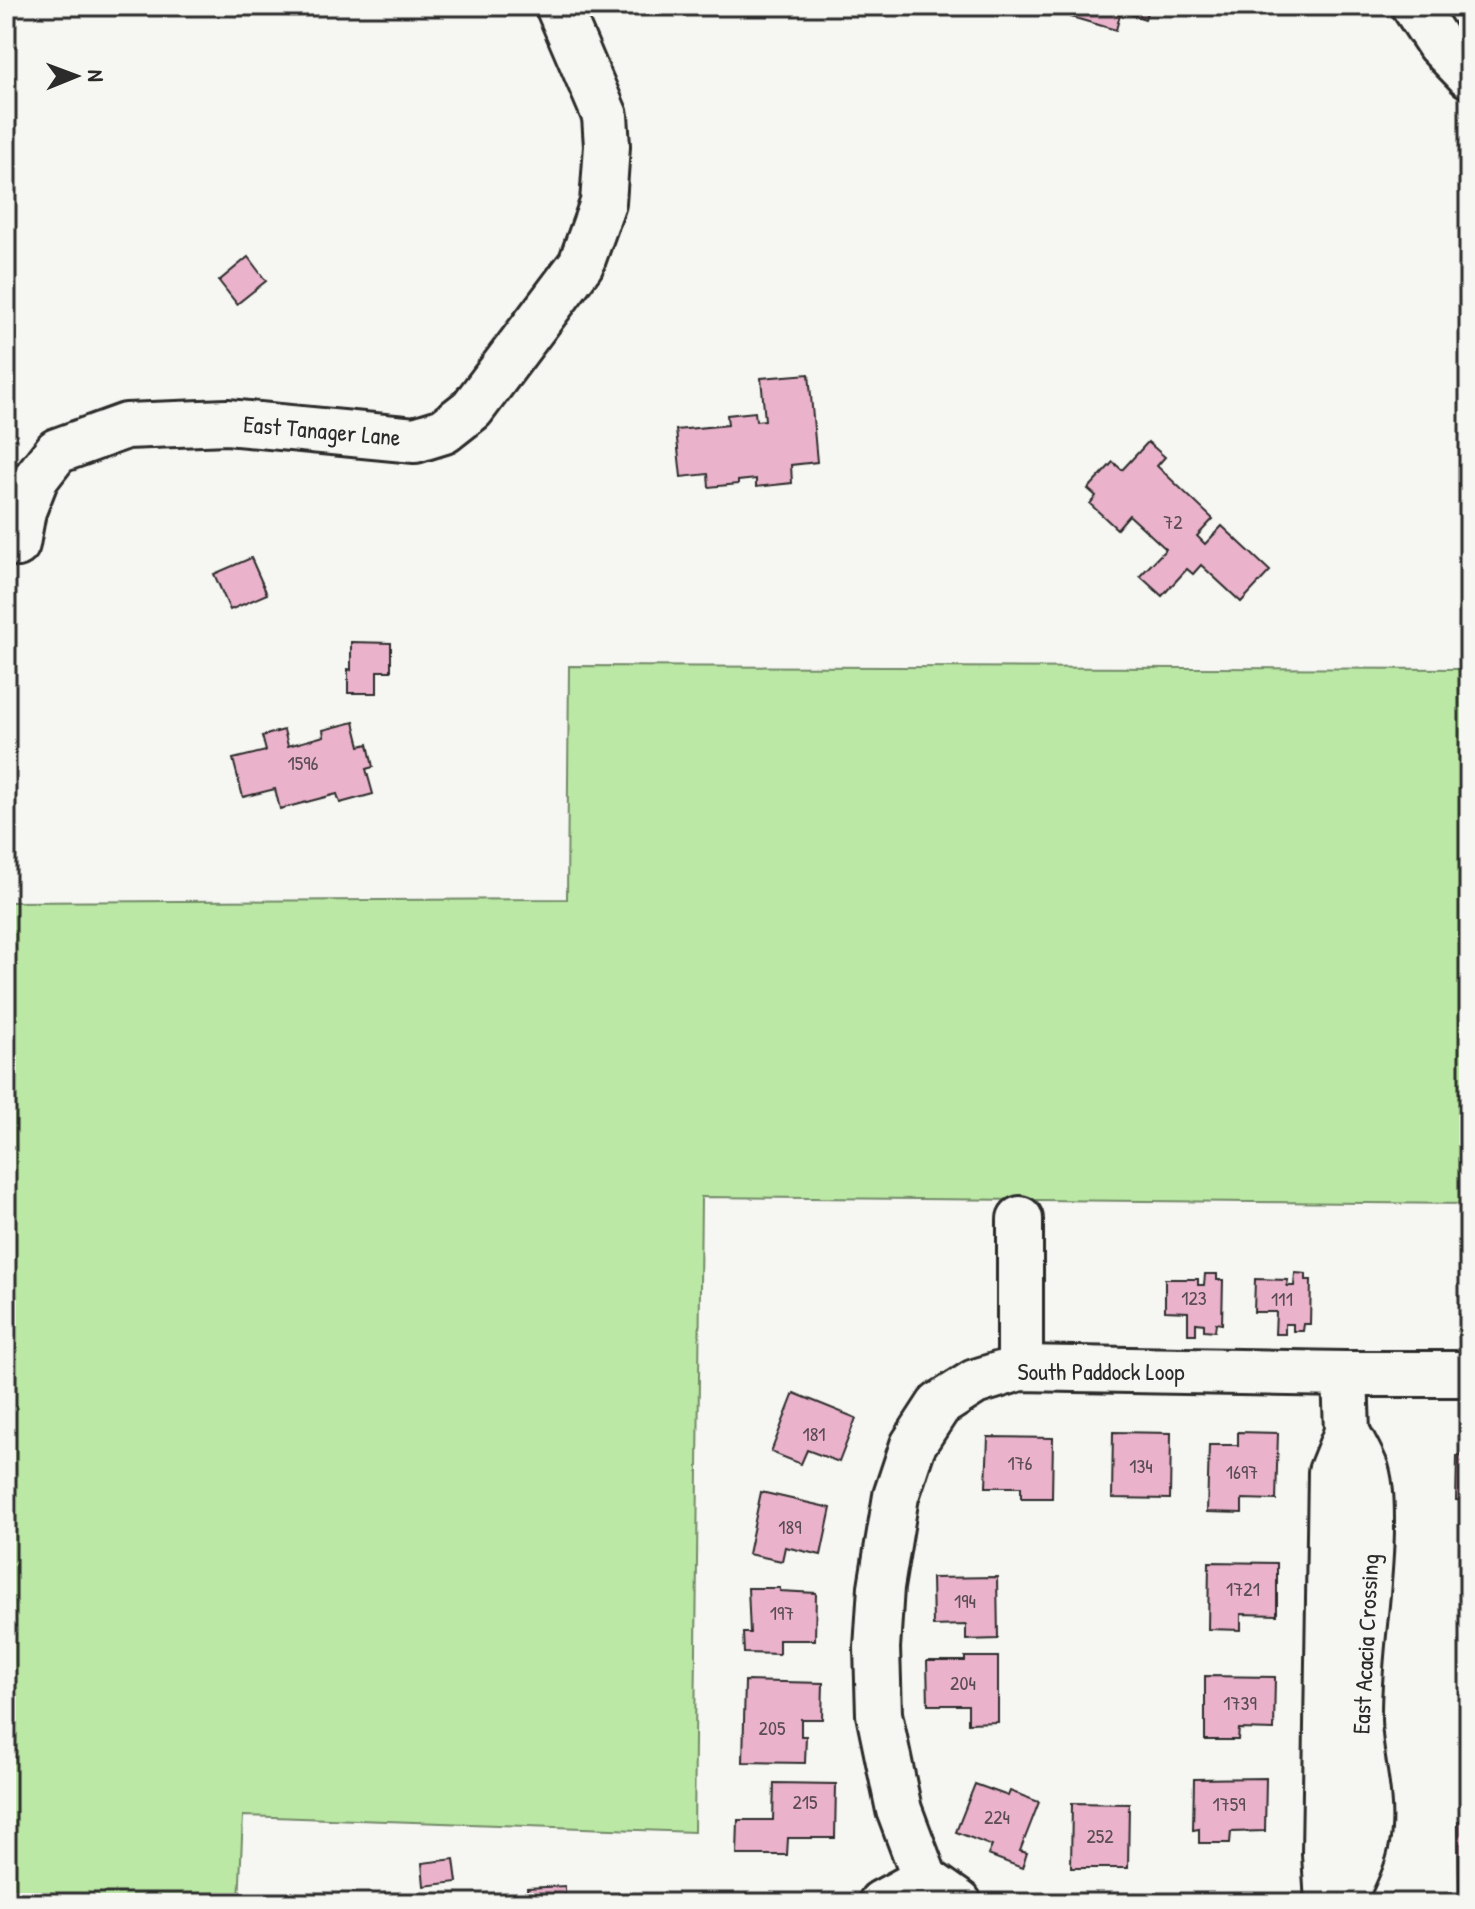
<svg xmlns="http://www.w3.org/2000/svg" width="1475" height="1909" viewBox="0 0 1475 1909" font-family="'Patrick Hand',sans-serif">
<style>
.green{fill:#bbe8a5;stroke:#738a68;stroke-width:2}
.building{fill:#eab3cb;stroke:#2b2b2b;stroke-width:2}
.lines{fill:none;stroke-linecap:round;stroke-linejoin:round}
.minor-casing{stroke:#2b2b2b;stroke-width:50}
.minor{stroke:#f6f6f2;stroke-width:44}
.labels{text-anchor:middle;stroke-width:8;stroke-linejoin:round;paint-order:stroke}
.number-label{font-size:20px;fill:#5b4d53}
.street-label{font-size:24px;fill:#2b2b2b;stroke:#f6f6f2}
</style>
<rect width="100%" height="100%" fill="#f6f6f2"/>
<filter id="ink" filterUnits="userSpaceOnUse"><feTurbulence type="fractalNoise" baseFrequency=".0125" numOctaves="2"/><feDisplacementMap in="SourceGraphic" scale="16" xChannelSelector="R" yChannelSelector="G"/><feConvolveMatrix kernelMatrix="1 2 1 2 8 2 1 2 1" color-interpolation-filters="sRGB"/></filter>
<g filter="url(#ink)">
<polygon class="green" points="569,666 1469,669 1469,1204 701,1197 694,1832 243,1816 239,1903 6,1903 6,902 567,899"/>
<g class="building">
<polygon points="1045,6 1149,6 1145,19 1121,11 1116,30 1044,9"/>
<polygon points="248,257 266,281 237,304 219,281"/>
<polygon points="809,374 817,462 791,465 792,483 756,487 756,479 738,481 738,484 709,487 708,474 681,477 676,430 728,425 727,415 755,412 756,421 765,420 761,378"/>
<polygon points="1148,442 1165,457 1157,466 1213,519 1197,536 1205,544 1222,526 1270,571 1241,602 1201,565 1193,574 1187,569 1162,596 1140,576 1166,549 1129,515 1117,529 1090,504 1096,496 1088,489 1113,462 1122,470"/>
<polygon points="251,558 267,594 230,610 214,574"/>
<polygon points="351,642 391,643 391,671 377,671 377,693 348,693 348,669 351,670"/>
<polygon points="354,722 360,746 368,744 373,767 366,769 373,794 340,803 337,794 280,809 275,789 243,797 233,759 266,751 262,736 284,730 288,746 324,736 323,730"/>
<polygon points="1295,1273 1306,1274 1306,1280 1311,1280 1310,1324 1304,1324 1303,1331 1293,1331 1293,1324 1285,1324 1285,1334 1275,1334 1276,1312 1254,1312 1255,1279 1288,1280 1287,1286 1294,1286"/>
<polygon points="1205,1274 1217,1274 1217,1280 1223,1280 1222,1324 1216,1323 1215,1331 1204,1330 1204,1324 1196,1323 1196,1334 1188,1334 1188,1312 1165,1311 1165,1279 1198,1279 1198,1285 1204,1285"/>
<polygon points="794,1393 856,1418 839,1462 807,1450 801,1464 771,1452"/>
<polygon points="1462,1428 1469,1428 1469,1501 1456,1500 1457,1456 1461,1456"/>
<polygon points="1113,1432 1171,1433 1170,1499 1112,1498"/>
<polygon points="1238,1432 1278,1433 1276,1500 1242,1499 1242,1513 1207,1512 1209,1445 1238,1445"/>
<polygon points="988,1437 1053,1438 1052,1498 1021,1498 1021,1487 986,1487"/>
<polygon points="761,1492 831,1508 821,1555 785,1547 782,1561 748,1554"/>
<polygon points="1209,1562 1277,1563 1277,1615 1241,1614 1241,1630 1208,1629"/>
<polygon points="997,1577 998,1639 966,1640 966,1625 933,1626 932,1578"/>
<polygon points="748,1588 780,1588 780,1591 816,1593 815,1640 779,1640 779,1654 744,1653 743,1633 750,1633"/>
<rect x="1467" y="1620" width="2" height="73"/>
<polygon points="965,1657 998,1657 998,1722 968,1723 968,1705 928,1705 927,1661 965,1661"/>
<polygon points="1205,1676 1275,1677 1274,1730 1239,1729 1238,1740 1205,1740"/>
<polygon points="745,1681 823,1683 822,1719 801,1719 801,1736 806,1736 805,1763 743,1762"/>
<rect x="1460" y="1723" width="9" height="77"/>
<polygon points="1266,1778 1265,1831 1231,1832 1230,1843 1199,1843 1199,1829 1193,1830 1194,1779"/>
<polygon points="774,1783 836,1784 835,1838 788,1838 787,1855 737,1855 738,1820 773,1820"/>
<polygon points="975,1784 1008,1796 1010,1791 1039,1802 1020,1851 1027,1853 1022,1868 988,1855 992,1846 956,1832"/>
<polygon points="1072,1803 1129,1804 1128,1868 1071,1868"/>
<polygon points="1458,1821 1469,1821 1469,1896 1459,1896"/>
<polygon points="454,1859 457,1882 424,1886 422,1863"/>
<polygon points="565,1886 565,1903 528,1903 527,1888"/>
</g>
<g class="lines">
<defs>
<g id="minor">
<polyline points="1414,6 1439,44 1469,75"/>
<polyline points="17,544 23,511 36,478 57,451 126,426 227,422 415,440 444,431 472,409 581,264 603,203 607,146 605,116 558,6"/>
<polyline points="1020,1368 1020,1219"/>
<polyline points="881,1903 925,1879"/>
<polyline points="959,1903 925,1879 899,1810 879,1714 877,1648 881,1587 896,1496 913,1445 939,1405 975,1382 1020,1368 1345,1374 1469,1374"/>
<polyline points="1328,1903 1325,1854 1331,1472 1347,1432 1345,1374"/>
<path d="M1341 1903C1352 1879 1366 1855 1368 1829 1371 1789 1357 1752 1358 1713 1358 1650 1371 1588 1371 1525 1371 1507 1371 1487 1366 1470 1361 1457 1353 1444 1347 1432"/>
</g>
</defs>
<use href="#minor" class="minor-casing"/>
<use href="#minor" class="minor"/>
</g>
</g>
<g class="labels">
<g class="number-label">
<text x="1173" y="529">72</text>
<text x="303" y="770">1596</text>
<text x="1194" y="1305">123</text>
<text x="1282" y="1306">111</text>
<text x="814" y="1441">181</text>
<text x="1020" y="1470">176</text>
<text x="1141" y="1473">134</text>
<text x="1242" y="1479">1697</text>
<text x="790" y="1534">189</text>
<text x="1243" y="1596">1721</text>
<text x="965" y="1608">194</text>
<text x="782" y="1620">197</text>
<text x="963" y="1690">204</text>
<text x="1240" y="1710">1739</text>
<text x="772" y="1735">205</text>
<text x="805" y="1809">215</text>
<text x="1229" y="1811">1759</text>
<text x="997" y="1824">224</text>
<text x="1100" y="1843">252</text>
</g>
<g class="street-label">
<text transform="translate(322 431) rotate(5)" y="8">East Tanager Lane</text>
<text x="1101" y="1380">South Paddock Loop</text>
<text transform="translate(1366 1644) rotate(-87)" y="8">East Acacia Crossing</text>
</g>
</g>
<rect width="1475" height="1909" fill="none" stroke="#f6f6f2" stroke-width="32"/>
<rect x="16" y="16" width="1443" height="1877" fill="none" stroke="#2b2b2b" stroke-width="3" filter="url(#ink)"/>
<g transform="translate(76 76) rotate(89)" stroke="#f6f6f2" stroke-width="6" paint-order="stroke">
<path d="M0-6L14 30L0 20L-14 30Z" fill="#2b2b2b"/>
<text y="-12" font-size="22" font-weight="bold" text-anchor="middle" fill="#2b2b2b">N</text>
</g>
</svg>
